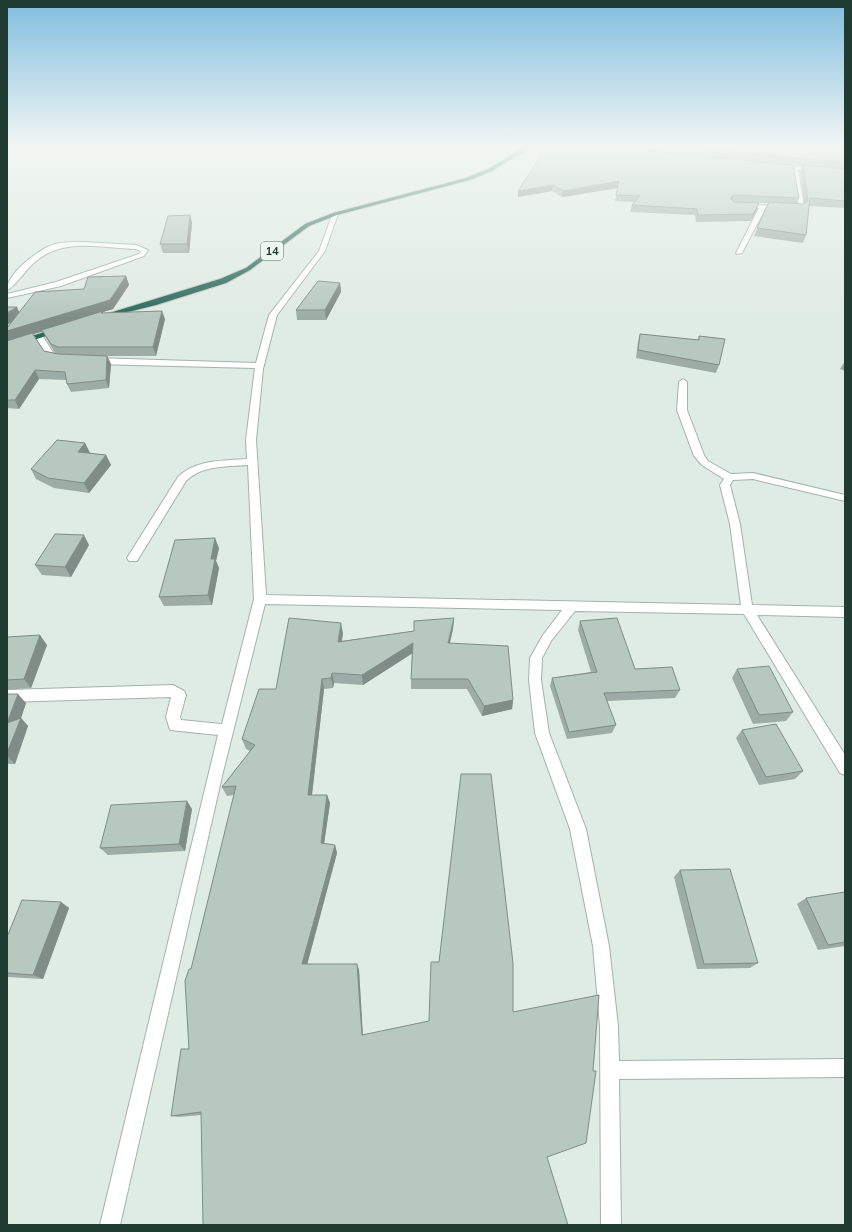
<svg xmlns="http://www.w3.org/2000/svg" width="852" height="1232" viewBox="0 0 852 1232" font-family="Mulish,sans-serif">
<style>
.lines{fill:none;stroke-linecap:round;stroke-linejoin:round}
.street-casing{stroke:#a2b3ac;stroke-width:2}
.highway-casing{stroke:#c1c8c6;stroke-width:2}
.street{fill:#fff;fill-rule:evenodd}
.highway{fill:#2b6858;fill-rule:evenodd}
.wall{fill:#9daca6;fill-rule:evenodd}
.shaded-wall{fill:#808c87}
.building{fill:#b7c8c1;stroke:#808c87}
.labels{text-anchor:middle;stroke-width:3;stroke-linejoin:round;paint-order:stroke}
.shield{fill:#eff7f3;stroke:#5e736c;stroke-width:1}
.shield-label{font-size:11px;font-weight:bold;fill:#203b32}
</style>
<rect width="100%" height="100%" fill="#dfebe5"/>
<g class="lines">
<defs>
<g id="street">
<polygon points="537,145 555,145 566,148 563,150"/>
<polygon points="778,165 845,171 845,175 798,170 804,207 800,210 765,209 742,253 737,254 736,253 759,208 742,208 740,207 740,205 799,206 792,170 776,168"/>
<path d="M333 213 338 214 325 251 277 315 263 369 256 440 266 595 741 605 730 524 720 485 724 479 702 465 694 456 677 410 679 382 683 379 687 382V410L704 455 708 461 731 474 753 473 845 495V501L753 479 733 480 730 485 740 524 752 605 845 607V617L757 615 845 755V775L840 773 744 614 575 611 551 641 542 658 541 680 549 733 586 829 609 946 618 1026 619 1061 845 1059V1077L619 1079 621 1225H601L600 1026 593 946 570 829 535 733 529 680 530 658 543 635 562 610 265 604 223 772 120 1225H100L218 735 170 730 166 717 171 697 7 702V690L173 685 184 691 186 695 180 717 181 720 222 724 254 599 248 465C226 467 202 465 186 481L137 561H129L127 558 178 477C196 459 224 461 247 459L246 440 255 368 94 364 90 361 94 358 256 363 269 315 319 251Z"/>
<path d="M83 242 136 245 148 250 144 256 61 286 7 298V294L56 282 139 254 141 251 135 249C101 248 63 237 35 262 27 268 14 288 7 290 7 273 39 249 55 244 64 242 74 242 83 242Z"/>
<polygon points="36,335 42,335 54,354 63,357 63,361 48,358 35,337"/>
</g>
<g id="highway">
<polygon points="529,145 535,145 492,171 470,180 337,215 309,226 250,270 226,283 156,305 104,318 100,316 220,279 246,268 305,224 333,213 466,178 488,169"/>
<polygon points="57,328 64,330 7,349 7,344"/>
</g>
</defs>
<use href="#street" class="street-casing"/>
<use href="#highway" class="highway-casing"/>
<use href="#street" class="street"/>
<use href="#highway" class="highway"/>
</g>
<g class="wall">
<path d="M548 145H845V208L809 206 806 235 803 243 754 236 768 203 733 202 757 209 751 221 696 222 695 215 630 212 632 205 634 202 615 201 618 188 562 197 552 191 518 197V191ZM782 164 802 166 800 172 804 203 803 204H797L799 198Z"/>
<polygon points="190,215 192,223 189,253 163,253 160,244"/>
<path d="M126 276 129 285 113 309 103 312V313L165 319 156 356H107L111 364 109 388 71 392 67 384 66 380 39 379 19 409 7 408V328L12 322 7 325 19 312 84 289ZM43 331 46 338 55 353 58 354 44 351 33 334Z"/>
<polygon points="340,283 341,292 326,320 297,320 296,310"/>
<polygon points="640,334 698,340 699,336 719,365 716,373 636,358 638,342"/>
<polygon points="845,361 845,371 840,369"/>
<polygon points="85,443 90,453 106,455 111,465 89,493 54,488 36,479 31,469"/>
<polygon points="89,545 71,577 42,575 35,565"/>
<polygon points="219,548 216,561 219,568 212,605 164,606 159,597"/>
<polygon points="454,618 453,629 450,643 513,700 512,709 482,716 467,689 411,689 411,679 412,653 363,685 334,683 333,688 324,689 312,795 327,795 330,803 324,844 335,845 337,853 307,964 357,964 359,970 363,1035 513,1012 201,1115 179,1117 171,1116 189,1049 191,969 234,795 227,796 222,787 250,751 246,749 242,739 276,689 343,633 342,641 414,631"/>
<polygon points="580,621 635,669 680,690 675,698 607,701 616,725 612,733 567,739 550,686 552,678 591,672 578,630"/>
<polygon points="7,637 47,645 31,688 7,690"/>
<polygon points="737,669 793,712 786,721 753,724 732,678"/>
<polygon points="7,694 26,703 21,718 28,726 15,764 7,764"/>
<polygon points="742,730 803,771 795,779 759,785 736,738"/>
<polygon points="192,809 185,851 108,855 100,848"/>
<polygon points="680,870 758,963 750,968 697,969 674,877"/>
<polygon points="845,892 845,946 818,950 797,904 806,898"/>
<polygon points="61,902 69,908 43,979 7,977 7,937"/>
</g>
<g class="shaded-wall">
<polygon points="619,181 618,188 562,197 563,191"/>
<polygon points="553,185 552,191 518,197 518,191"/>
<polygon points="734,195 732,202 730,198"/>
<polygon points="759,203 757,209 751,221 753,214"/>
<polygon points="190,215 192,223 189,253 187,244"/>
<polygon points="126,276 129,285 113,309 103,312 106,320 102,313 8,342 7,340 7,331"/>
<polygon points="340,283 341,292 326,320 325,310"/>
<polygon points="17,307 21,316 7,325 7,313"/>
<polygon points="162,311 165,319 156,356 153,347"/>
<polygon points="107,356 111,364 109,388 106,380"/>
<polygon points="35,370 39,379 19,409 15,400"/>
<polygon points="85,443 90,453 78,452"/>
<polygon points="106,455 111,465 89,493 84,483"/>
<polygon points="84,535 89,545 71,577 65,567"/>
<polygon points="215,538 219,548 216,561 219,568 212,605 208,595 211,559"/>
<polygon points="454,618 453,629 447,653 448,643"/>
<polygon points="341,623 343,633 340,652 338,642"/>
<polygon points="40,635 47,645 31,688 24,679"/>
<polygon points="413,643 413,653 363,685 362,675"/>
<polygon points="332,673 334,683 333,688 331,678"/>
<polygon points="322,679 324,689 311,803 308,795"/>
<polygon points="18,694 26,703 21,718 28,726 15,764 7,756 7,723"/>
<polygon points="513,700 512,709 482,716 484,706"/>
<polygon points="327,795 330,803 323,851 321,843"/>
<polygon points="187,801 192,809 185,851 179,844"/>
<polygon points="335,845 337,853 306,969 302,964"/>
<polygon points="61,902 69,908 43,979 33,975"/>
<polygon points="357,964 359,970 363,1039 362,1035"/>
</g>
<g class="building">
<polygon points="548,145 587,145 793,165 799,198 734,195 730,198 734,202 759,203 753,214 698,215 697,209 632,205 640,196 616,195 619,181 563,191 553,185 518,191"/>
<polygon points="652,145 845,145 845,162"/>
<polygon points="803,165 845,169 845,201 810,198 806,235 757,228 769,202 803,204 808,201"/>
<polygon points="190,215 187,244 160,244 168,216"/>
<polygon points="126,276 110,300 7,331 7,328 35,292 84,289 88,277"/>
<polygon points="318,281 340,283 325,310 296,310"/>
<polygon points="7,307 17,307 7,313"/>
<polygon points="103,311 101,313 162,311 153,347 58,347 51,344 42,330"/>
<polygon points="32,333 44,351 58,354 107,356 106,380 67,384 65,372 35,370 15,400 7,400 7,341"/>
<polygon points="640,334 699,340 699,336 725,339 719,365 638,350"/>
<polygon points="57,440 85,443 78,452 106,455 84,483 48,478 31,469"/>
<polygon points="55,534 84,535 65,567 35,565"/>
<polygon points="215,538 211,559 215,559 208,595 159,597 175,540"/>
<polygon points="289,618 341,623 338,642 414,631 414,621 454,618 448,643 508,646 513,700 484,706 468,679 411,679 413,643 362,675 332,673 331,678 322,679 308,795 327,795 321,843 335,845 302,964 357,964 362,1035 429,1021 431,962 439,962 461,774 491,774 513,963 513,1012 599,995 593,1071 596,1071 586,1143 547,1157 568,1225 203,1225 201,1112 171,1116 181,1049 189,1049 185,981 189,969 191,969 236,786 222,787 255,745 242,739 259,689 276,689"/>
<polygon points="617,618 635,669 672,667 680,690 604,693 616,725 569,732 552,678 597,672 580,621"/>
<polygon points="40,635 24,679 7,680 7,637"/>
<polygon points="769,666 793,712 759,715 737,669"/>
<polygon points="7,694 18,694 7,723 21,718 7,753"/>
<polygon points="776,724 803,771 766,777 742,730"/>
<polygon points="187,801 179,844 100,848 111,805"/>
<polygon points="730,869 758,963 704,964 680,870"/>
<polygon points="845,892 845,942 828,945 806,898"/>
<polygon points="22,900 61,902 33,975 7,973 7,937"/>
</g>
<linearGradient id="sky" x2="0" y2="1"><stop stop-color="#80bddf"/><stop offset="0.46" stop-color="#f1f6f3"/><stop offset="1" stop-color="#f1f6f3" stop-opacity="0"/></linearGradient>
<rect width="852" height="318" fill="url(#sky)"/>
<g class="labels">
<rect class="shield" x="261" y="242" width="22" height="18" rx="3"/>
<g class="shield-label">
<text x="272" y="255">14</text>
</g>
</g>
<rect width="852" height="1232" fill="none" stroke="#203b32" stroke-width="16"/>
</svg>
